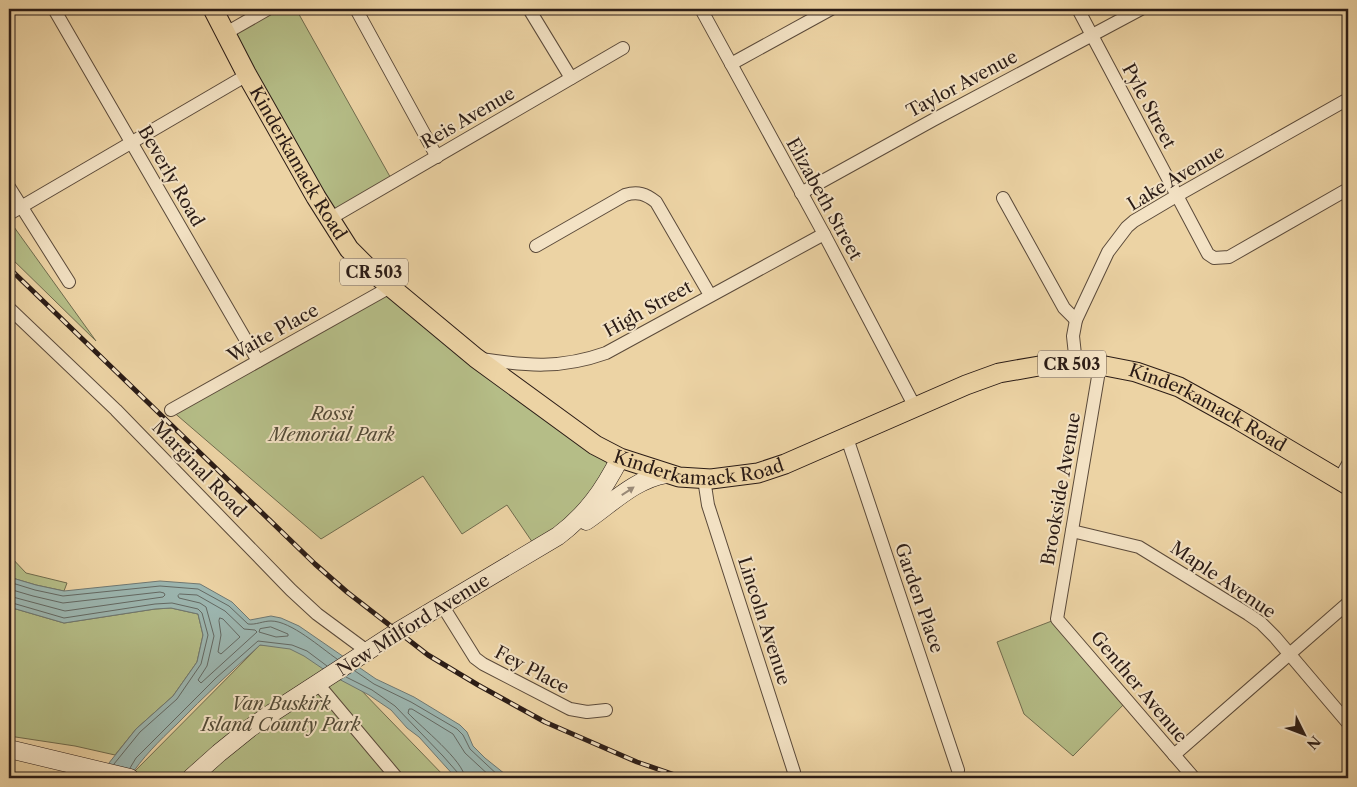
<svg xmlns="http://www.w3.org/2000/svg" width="1357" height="787" viewBox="0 0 1357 787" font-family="'Libre Caslon Text',serif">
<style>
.green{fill:#b5bd87;stroke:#706c4e}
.water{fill:#9cb6b0;stroke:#6f7872}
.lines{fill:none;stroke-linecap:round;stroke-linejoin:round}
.shore{stroke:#646963;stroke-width:1}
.minor-casing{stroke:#5b4a3a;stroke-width:14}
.secondary-casing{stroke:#2b1c16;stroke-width:19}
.primary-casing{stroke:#2b1c16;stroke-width:21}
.minor{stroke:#f3e2c4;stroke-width:12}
.secondary{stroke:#f3e2c4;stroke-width:18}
.primary{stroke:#ecd3a4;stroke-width:19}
.rail-casing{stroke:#2b1c16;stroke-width:5}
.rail{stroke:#f3e2c4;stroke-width:3;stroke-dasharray:9;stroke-linecap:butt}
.oneway{fill:#998976}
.labels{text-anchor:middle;stroke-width:4;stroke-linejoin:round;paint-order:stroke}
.shield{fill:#f3e2c4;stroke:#67574a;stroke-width:1}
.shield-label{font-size:16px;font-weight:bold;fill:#2b1c16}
.street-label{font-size:18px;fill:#2b1c16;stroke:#f3e2c4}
.park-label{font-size:18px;font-style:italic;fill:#544c38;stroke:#f3e2c4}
</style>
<rect width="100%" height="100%" fill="#ecd3a4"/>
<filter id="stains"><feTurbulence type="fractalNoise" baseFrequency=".004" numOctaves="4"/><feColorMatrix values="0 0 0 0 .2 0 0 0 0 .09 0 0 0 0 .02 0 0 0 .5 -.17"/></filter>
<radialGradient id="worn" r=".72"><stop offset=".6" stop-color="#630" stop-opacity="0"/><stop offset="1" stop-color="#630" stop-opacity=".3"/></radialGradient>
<g class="green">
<polygon points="268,9 296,9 393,182 331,218 226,33"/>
<polygon points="9,219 14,227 96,341 9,256"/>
<polygon points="392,286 620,458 608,482 537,549 507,505 462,534 423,476 321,539 171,410"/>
<polygon points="9,555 26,573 67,583 64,591 36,585 9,577"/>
<polygon points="9,607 64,623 155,609 171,608 198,614 203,635 197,662 173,696 136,729 115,755 75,746 9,736"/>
<polygon points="1057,619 1128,700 1073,756 1024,714 997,642"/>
<polygon points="260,645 293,645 359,688 446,778 128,778"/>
</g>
<path class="water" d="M9 577 36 585 64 591 160 581 200 584 232 602 250 620 271 616 281 618 299 626 376 679 414 697 460 725 467 732 473 746 485 758 510 778H456L419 737 407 728 391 710 369 695 335 677 304 656 290 649 260 645C232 671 204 696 177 724 159 741 142 758 129 778H97L136 729 173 696 197 662 203 635 198 614 171 608 155 609 64 623 9 607Z"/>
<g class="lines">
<g class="shore">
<path d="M9 582 35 590 63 596 160 586 198 589 229 606 248 624C256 625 263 621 271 621 291 621 321 648 337 659"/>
<polyline points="9,589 33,596 63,603 160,592 164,593 165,595 163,597 65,611 9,596"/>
<polygon points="180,594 197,595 225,611 244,629 255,630 257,632 201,683 198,680 207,666 214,636 206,607 200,603 179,598 178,596"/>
<polyline points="9,602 64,618 155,604 172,603 198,609 202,613 208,635 201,664 177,699 140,732 114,764"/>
<polygon points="220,618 223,619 240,637 221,654 218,652 221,635 219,621"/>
<polygon points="271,627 288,634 288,636 276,637 259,632 260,629"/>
<polyline points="355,671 374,684 411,702 457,729 463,735 470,749 501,778"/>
<polyline points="346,677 372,690 395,706 443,756 458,773 459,778"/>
<polyline points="130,768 136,758 216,678 258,641 292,645 307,651 327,666"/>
<path d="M465 778C464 761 421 727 408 713L409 709H412L453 734 465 753 492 778"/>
</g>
<defs>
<g id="minor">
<polyline points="54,9 258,361"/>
<polyline points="356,9 437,157"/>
<polyline points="529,9 571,78"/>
<polyline points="701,9 824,234 915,407"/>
<polyline points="1078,9 1208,254 1214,258 1229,257 1348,189"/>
<polyline points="226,33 268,9"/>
<polyline points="731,64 831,9"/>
<polyline points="9,187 69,282"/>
<polyline points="801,193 933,120 1141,9"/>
<polyline points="1003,198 1064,308 1076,320"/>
<polyline points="9,214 247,75"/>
<polyline points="331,218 623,48"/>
<path d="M536 246 625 195C638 191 646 194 656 202L710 295"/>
<polyline points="9,308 116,410 291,590 317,614 367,651"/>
<path d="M481 359C527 366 561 369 606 353L824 234"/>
<polyline points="1076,364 1073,336 1076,320 1108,252 1127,227 1134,221 1178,195 1348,99"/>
<polyline points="1100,365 1057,619 1194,778"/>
<polyline points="171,410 392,286"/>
<polyline points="847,438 958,770"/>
<polyline points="704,479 708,505 794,772"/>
<polyline points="1339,480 1348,464"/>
<polyline points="1072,531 1139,547 1248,614 1261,623 1275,637 1348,723"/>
<polyline points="442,605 475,658 483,664 570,709 587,712 606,710"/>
<polyline points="318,684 397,778"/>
<polyline points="1174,755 1348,603"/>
</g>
<g id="secondary">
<path d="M586 521C611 504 635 479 666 474"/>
<polyline points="9,749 130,778"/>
<path d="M191 778 219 753 250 728 272 713 397 632 558 536C587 514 603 491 620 458"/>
</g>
<g id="primary">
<path id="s1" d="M213 9 247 75 316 197 349 249 369 269 476 358 595 445 620 458 679 477 711 479 758 473 785 464 966 385 999 373 1039 366 1076 364 1100 365 1136 372 1179 387 1237 419 1348 485"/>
</g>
</defs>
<use href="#minor" class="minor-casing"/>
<use href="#secondary" class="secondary-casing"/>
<use href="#primary" class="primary-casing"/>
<use href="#minor" class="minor"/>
<use href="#secondary" class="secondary"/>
<use href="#primary" class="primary"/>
<defs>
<polyline id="rail" points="9,268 315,564 347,592 428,655 478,685 545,722 637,762 684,778"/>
</defs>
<use href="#rail" class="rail-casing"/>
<use href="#rail" class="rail"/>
</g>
<defs><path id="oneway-solid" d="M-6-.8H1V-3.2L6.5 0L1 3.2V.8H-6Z" transform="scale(1.25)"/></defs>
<use class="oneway" href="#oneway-solid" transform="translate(628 491) rotate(-33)"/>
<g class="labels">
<g class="shield">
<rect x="340" y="258.5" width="68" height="27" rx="4"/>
<rect x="1038" y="350.5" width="68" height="27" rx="4"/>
</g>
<g class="shield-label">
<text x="374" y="278">CR 503</text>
<text x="1072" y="370">CR 503</text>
</g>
<g class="street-label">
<text transform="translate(962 84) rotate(-28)" y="6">Taylor Avenue</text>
<text transform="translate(1149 106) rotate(62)" y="6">Pyle Street</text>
<text transform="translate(468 118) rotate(-30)" y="6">Reis Avenue</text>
<text dy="6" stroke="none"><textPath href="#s1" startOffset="176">Kinderkamack Road</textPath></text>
<text transform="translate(171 176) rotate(60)" y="6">Beverly Road</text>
<text transform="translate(1176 178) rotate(-31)" y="6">Lake Avenue</text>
<text transform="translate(824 199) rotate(61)" y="6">Elizabeth Street</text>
<text transform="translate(648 309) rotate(-29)" y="6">High Street</text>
<text transform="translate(273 333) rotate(-29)" y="6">Waite Place</text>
<text dy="6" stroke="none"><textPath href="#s1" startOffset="1240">Kinderkamack Road</textPath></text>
<text dy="6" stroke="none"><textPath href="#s1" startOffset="700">Kinderkamack Road</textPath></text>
<text transform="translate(199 469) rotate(46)" y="6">Marginal Road</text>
<text transform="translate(1061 489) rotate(-80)" y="6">Brookside Avenue</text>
<text transform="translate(1223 580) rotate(34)" y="6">Maple Avenue</text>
<text transform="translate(919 598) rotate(71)" y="6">Garden Place</text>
<text transform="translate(764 621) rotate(72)" y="6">Lincoln Avenue</text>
<text transform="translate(413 625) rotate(-32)" y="6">New Milford Avenue</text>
<text transform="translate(532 670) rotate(28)" y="6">Fey Place</text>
<text transform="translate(1139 687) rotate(50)" y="6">Genther Avenue</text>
</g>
<g class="park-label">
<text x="332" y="420">Rossi<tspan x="332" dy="21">Memorial Park</tspan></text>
<text x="281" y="710">Van Buskirk<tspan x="281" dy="21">Island County Park</tspan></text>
</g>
</g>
<rect width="1357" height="787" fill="none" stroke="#ecd3a4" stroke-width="30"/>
<rect x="10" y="10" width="1337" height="767" fill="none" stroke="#2b1c16" stroke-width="2.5"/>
<rect x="15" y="15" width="1327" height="757" fill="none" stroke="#2b1c16"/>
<g transform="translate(1304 734) rotate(132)" stroke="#f3e2c4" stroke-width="4" paint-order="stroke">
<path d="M0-4L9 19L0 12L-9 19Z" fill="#2b1c16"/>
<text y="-8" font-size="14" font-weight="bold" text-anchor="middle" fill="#2b1c16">N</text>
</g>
<rect width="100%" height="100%" filter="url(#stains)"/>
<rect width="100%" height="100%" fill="url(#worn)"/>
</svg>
